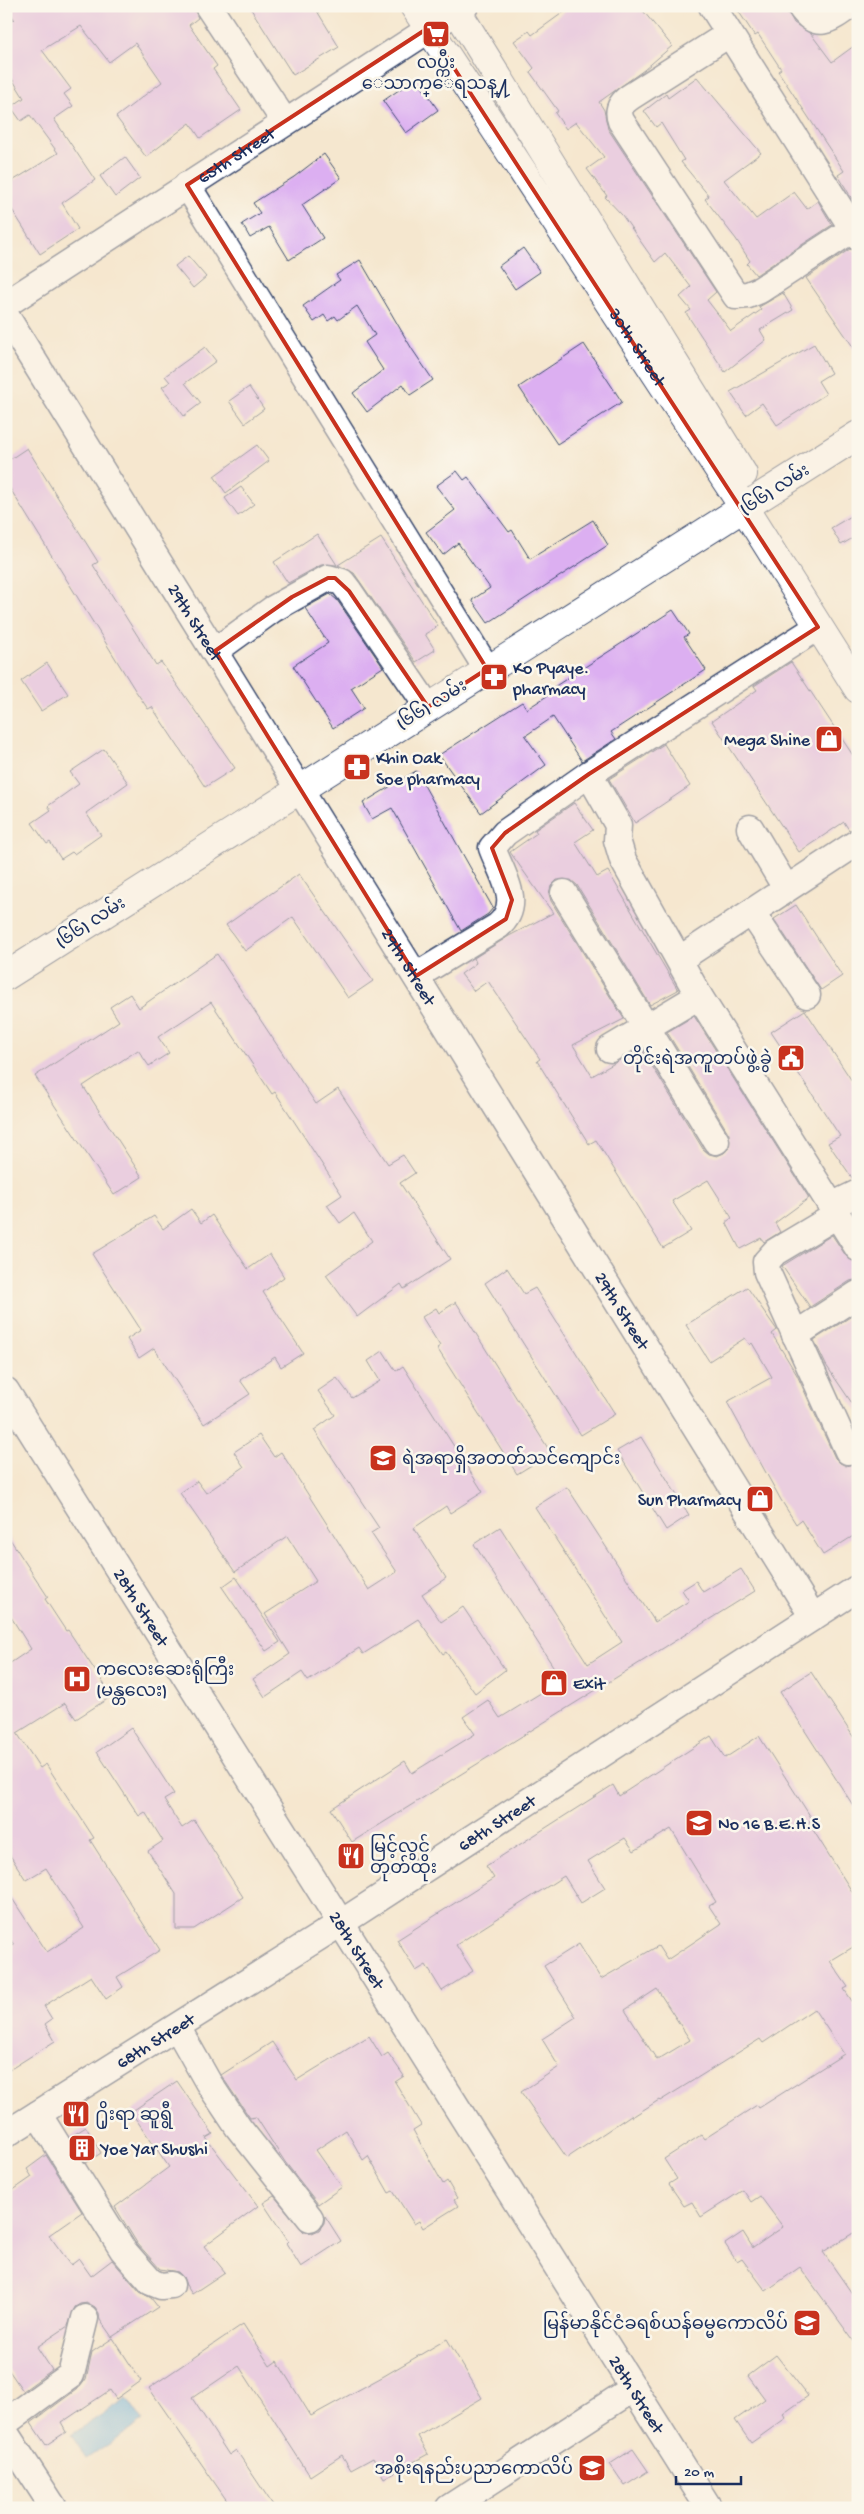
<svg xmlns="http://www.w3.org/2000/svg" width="864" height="2514" viewBox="0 0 864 2514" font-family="'Gochi Hand','Noto Sans Myanmar',sans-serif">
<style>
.water{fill:#6db6e5;stroke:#4472a2}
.building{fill:#dcaff1;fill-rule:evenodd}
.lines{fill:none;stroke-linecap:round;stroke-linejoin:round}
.minor-casing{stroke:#3c4b6f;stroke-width:29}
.tertiary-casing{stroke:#3c4b6f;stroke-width:30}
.secondary-casing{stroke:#3c4b6f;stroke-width:30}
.minor{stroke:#fff;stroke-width:26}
.tertiary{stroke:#fff;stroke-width:28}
.secondary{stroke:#fff;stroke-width:28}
.marked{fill:none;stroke:#c8321e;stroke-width:4;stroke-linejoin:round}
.labels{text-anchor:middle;stroke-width:5;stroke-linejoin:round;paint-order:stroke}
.poi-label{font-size:18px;fill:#1b2f5e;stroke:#fbf7ec;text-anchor:start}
.street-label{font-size:18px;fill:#1b2f5e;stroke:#fbf7ec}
</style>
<rect width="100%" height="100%" fill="#fbf7ec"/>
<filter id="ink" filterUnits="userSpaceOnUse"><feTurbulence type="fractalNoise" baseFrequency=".02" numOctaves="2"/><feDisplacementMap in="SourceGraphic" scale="10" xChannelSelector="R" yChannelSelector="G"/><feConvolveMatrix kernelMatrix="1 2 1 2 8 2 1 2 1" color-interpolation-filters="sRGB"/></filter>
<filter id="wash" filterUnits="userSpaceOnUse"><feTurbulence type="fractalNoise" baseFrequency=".0096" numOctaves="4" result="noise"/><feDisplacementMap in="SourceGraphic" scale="20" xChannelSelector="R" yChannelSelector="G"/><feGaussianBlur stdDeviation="1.12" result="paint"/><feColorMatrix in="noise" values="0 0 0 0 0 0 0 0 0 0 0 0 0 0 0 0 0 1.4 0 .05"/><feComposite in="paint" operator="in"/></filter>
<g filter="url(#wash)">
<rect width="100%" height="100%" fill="#f5e7cf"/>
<polygon class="water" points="127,2398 143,2421 87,2459 71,2435"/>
<g id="blocks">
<g class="building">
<polygon points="6,6 193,6 198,18 189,25 217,66 213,69 241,110 200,138 190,123 146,157 116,117 162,82 135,43 109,62 81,26 42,50 71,89 64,94 73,106 54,119 95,180 62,203 78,229 40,254 6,200 6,185 58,153 30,115 21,121 11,107 24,98 6,69 6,24 14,19"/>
<polygon points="249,6 314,6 339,47 293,75"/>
<polygon points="572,6 639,6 672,46 644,70 599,102 604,110 608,129 716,292 707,300 731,331 761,310 759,307 783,293 793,310 760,330 766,340 725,372 686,313 691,310 680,297 691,287 665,253 655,262 622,215 605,197 607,196 587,169 604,157 576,122 566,129 555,113 558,111 530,72 534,68 514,41 529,31 532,35"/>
<polygon points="735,6 785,6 794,23 811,34 832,62 858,43 858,209 838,175 844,171 778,71 781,69 758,34 755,36"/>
<polygon points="697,77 761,153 724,180 756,219 794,192 807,209 818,201 832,225 756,275 747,264 750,261 736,239 705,199 709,196 681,162 684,160 661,123 656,127 644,111 666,94 668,98"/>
<polygon points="416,78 438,110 406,133 383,101"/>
<polygon points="324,154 341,178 302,205 323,238 289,260 269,227 250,238 242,224 260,213 253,203 294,177"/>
<polygon points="125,157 140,178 115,197 100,176"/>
<polygon points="523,248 540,272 515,289 499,266"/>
<polygon points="850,249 858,252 858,354 806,278"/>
<polygon points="188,256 206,277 193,288 175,266"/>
<polygon points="360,260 412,349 433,380 410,395 403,384 367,412 353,393 383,370 365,342 375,335 357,306 338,320 335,316 328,321 324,315 314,322 303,306 340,280 336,275"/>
<polygon points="584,344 622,402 557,444 519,387"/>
<polygon points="814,344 831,373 818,381 826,394 777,425 762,403 746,415 730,392"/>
<polygon points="205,347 216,361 185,383 201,403 184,416 162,387 170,382 165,376"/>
<polygon points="249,387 264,409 245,423 229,401"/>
<polygon points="257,445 269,461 226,493 214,476"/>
<polygon points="27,448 98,562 93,565 156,665 161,662 235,768 205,787 152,707 148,709 135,690 6,482 6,462"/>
<polygon points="457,471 464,480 468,477 509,532 512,530 530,559 593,520 608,545 488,623 472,600 490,588 458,543 443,555 426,532 455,510 436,486"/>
<polygon points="241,487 254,504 238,516 225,498"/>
<polygon points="858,512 858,535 841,545 831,528"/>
<polygon points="317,534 337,565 321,565 288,583 274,562"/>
<polygon points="381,538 438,626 425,634 435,650 416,662 354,573 338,565"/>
<polygon points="330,594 337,600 383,667 351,688 364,708 333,728 293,666 328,643 305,608"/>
<polygon points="673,610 689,634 684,637 706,670 611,732 616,739 582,761 553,717 525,736 546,765 481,813 439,755 522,702 527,709 556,690 554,687"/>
<polygon points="791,662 858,763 858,827 849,830 844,822 799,852 712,721 757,690 754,686"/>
<polygon points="47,663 68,694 41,711 21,681"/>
<polygon points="664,744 690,786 635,823 609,779"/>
<polygon points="104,749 128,783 86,813 101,835 74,854 72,852 61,859 50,842 47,844 32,823 51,810 48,806 79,784 70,772"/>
<polygon points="416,771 493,908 488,914 461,931 392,808 372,819 363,803"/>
<polygon points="574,803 593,830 575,842 597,877 608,871 678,990 650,1005 577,885 571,880 557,880 551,886 549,894 551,901 624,1019 573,1045 592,1076 641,1048 703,1149 709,1154 717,1156 724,1153 729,1148 729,1134 667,1032 694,1016 809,1198 775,1223 780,1232 764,1242 761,1238 740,1249 726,1222 732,1218 708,1180 672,1201 691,1231 663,1248 596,1140 589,1144 537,1061 540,1059 488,981 474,991 461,974 476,963 474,958 509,936 553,913 510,852 537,833 535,830"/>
<polygon points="299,874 373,981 348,998 293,917 245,951 226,925"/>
<polygon points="796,905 842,976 821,990 774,919"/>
<polygon points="217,954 316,1104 338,1089 388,1164 403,1155 415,1173 400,1183 450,1259 404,1289 401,1284 357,1317 326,1275 372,1241 354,1213 340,1223 327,1205 342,1195 275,1092 272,1094 211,1002 158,1037 169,1053 149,1066 138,1050 83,1086 142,1177 114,1195 35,1076 119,1021 110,1007 130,994 139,1008"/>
<polygon points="805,1010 858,1090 858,1178 853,1179 828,1143 840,1136 771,1032"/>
<polygon points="191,1209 201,1223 212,1215 248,1269 270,1254 284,1277 263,1292 303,1353 281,1367 275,1357 240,1380 250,1394 204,1424 154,1348 139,1358 127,1339 141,1330 92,1254 154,1216 163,1229"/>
<polygon points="832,1235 846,1256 858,1263 858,1279 850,1281 810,1307 782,1266"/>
<polygon points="507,1268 524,1294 535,1288 615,1414 581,1435 485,1283"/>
<polygon points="747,1287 777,1330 772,1334 797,1375 835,1458 840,1463 846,1466 858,1462 858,1533 823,1555 801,1520 796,1524 781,1500 727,1402 772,1377 752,1343 750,1345 745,1338 709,1361 686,1325"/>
<polygon points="456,1302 551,1453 517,1474 437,1348 440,1346 422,1317 436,1308 439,1313"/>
<polygon points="858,1312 858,1412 826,1365 814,1340"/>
<polygon points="383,1351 396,1371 403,1366 483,1492 450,1513 446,1506 414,1528 446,1578 422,1594 441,1622 463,1607 505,1670 475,1693 446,1652 443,1654 418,1619 363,1654 359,1648 308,1681 302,1672 265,1697 253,1679 290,1654 265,1614 316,1581 287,1536 235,1572 180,1493 197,1481 206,1493 244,1467 234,1452 259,1435 274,1457 281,1452 369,1590 397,1572 371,1533 379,1528 314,1430 335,1415 318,1391 337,1378 352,1398 380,1381 368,1361"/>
<polygon points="641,1437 689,1515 666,1530 617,1451"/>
<polygon points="567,1487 655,1622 689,1601 682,1590 696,1581 703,1592 741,1569 755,1591 352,1842 331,1809 405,1761 412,1773 475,1734 463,1717 488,1700 500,1718 562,1680 474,1544 500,1527 588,1664 622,1642 535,1507"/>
<polygon points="6,1533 48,1597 45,1599 66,1631 68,1630 112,1696 76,1719 65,1703 17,1733 40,1768 46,1764 94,1838 90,1840 160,1950 117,1977 123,1987 106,1999 91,1976 44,2006 52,2019 45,2024 55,2041 6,2072 6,1951 14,1945 6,1933 6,1889 47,1952 84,1928 46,1868 26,1880 6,1849 6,1666 31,1649 6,1609"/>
<polygon points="236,1577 280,1642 266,1651 222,1587"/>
<polygon points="811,1672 858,1744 858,1813 780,1692"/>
<polygon points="131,1728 174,1794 164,1800 182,1828 194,1820 243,1897 194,1929 176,1929 176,1894 148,1851 163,1841 145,1812 139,1816 97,1752"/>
<path d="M711 1736 725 1758 759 1736 812 1819 808 1822 858 1901V1944L830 1961 848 1987 844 1989 858 2010V2230L823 2252 858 2302V2347L800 2267 766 2291 742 2259 737 2262 725 2244 743 2232 753 2248 783 2227 760 2196 751 2202 743 2190 701 2217 692 2202 684 2206 669 2184 677 2179 664 2159 701 2135 704 2139 757 2105 759 2108 844 2054 814 2009 763 2043 760 2039 660 2101 659 2100 632 2117 631 2115 567 2158 521 2092 559 2067 542 2039 576 2017 544 1966 579 1944 601 1979 658 1946 667 1960 721 1924 709 1906 716 1902 671 1829 634 1851 625 1838 588 1861 605 1888 581 1903 564 1876 456 1945 473 1971 442 1991 426 1965 416 1971 397 1940 494 1878 486 1866 613 1785 619 1796ZM657 1989 690 2040 657 2060 625 2010Z"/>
<polygon points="369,2036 382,2057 388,2053 404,2076 395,2082 421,2125 413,2130 443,2184 447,2181 457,2198 454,2200 458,2206 423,2228 419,2221 414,2224 393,2191 389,2193 368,2156 363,2160 346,2130 316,2150 342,2187 318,2204 285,2162 256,2117 250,2118 221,2075 272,2042 297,2080"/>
<polygon points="177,2081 213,2134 206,2138 258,2206 204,2246 225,2272 192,2294 186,2285 183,2277 178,2272 160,2269 137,2243 115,2207 169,2167 131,2112"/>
<polygon points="86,2127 101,2153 86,2163 70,2137"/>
<polygon points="46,2155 82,2212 49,2235 71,2265 79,2259 91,2276 112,2260 140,2292 151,2298 158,2307 112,2337 100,2320 99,2313 95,2307 88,2303 80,2304 75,2307 68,2326 37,2347 52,2370 23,2391 6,2366 6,2195 32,2177 27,2169"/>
<polygon points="274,2196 304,2232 312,2233 319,2230 324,2223 325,2216 341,2241 301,2267 286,2243 288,2241 263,2203"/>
<polygon points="243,2324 270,2366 277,2361 311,2416 384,2376 447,2339 482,2398 418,2436 428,2454 384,2478 373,2458 351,2470 342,2455 310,2476 239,2366 192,2398 229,2455 236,2450 275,2508 232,2508 149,2388"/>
<polygon points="113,2338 141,2381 116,2399 110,2390 61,2423 66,2432 46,2445 31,2423 80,2387 86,2379 92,2352"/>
<polygon points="776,2355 808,2396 783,2414 786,2418 751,2443 735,2420 765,2399 748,2376"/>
<polygon points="633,2449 648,2471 625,2486 610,2464"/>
</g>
</g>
</g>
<g filter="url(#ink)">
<use href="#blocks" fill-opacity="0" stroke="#3c4b6f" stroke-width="1"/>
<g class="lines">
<defs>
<g id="minor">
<polyline points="208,6 285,122"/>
<polyline points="712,6 858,237"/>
<path d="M800 6C816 30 829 21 849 6"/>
<path d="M729 34 630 97C620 104 617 110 621 121L736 296 748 295 760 290 853 229"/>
<polyline points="187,185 487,669"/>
<path id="s1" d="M6 304 465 6"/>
<path id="s2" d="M6 316 813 1617"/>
<polyline points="215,651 273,609 328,578 342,582 349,591 428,707"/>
<polyline points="589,774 618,825 617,840 623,860 699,996 858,1248"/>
<polyline points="750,828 786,888"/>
<polyline points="564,893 716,1141"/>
<polyline points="752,913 807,995"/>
<polyline points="680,959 858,842"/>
<path d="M416 976 498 926C524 904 502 875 492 848L505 833 589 774 818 627"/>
<polyline points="610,1049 699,996"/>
<polyline points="831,1206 858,1193"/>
<polyline points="837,1215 775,1252 766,1262 767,1272 848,1451"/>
<polyline points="795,1335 858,1294"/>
<path id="s3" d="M6 1391 709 2508"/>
<polyline points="177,2027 208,2082 238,2127 310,2218"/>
<polyline points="38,2114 123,2250 151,2282 161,2286 171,2285"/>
<path id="s4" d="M6 2134 341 1923 858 1588"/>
<polyline points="6,2422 71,2375 85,2318"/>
<polyline points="6,2434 54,2508"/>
<polyline points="449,2508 634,2388"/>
</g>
<polyline id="tertiary" points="6,976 858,435"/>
<g id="secondary">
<path id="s5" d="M414 6 744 508 858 689"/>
<polyline points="454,6 743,474"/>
</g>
</defs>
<use href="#minor" class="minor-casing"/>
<use href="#tertiary" class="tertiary-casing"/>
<use href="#secondary" class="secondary-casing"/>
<use href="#minor" class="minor"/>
<use href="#tertiary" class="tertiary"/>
<use href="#secondary" class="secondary"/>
</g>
</g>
<path d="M0 0H864V2514H0ZM428 28 818 627 589 774 505 833 492 848 512 900 506 919 416 976 215 651 292 597 328 578H335L349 591 428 707 487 669 187 185Z" fill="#f5e7cf" fill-opacity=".55" fill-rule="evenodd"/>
<path class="marked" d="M428 28 818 627 589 774 505 833 492 848 512 900 506 919 416 976 215 651 292 597 328 578H335L349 591 428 707 487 669 187 185Z"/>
<defs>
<symbol id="supermarket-square" viewBox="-11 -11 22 22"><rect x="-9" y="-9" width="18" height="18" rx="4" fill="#c8321e" stroke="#fbf7ec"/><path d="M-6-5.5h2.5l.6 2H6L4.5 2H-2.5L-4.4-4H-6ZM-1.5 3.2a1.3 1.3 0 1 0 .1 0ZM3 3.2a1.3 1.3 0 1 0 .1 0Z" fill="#fff"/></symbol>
<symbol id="pharmacy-square" viewBox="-11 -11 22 22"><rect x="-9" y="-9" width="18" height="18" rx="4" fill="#c8321e" stroke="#fbf7ec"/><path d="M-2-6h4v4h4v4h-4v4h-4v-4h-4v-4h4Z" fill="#fff"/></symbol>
<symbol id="shop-square" viewBox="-11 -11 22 22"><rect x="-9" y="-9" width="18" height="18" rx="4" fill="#c8321e" stroke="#fbf7ec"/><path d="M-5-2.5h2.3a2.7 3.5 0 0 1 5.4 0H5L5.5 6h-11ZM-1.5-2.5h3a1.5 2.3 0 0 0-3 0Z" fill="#fff"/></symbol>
<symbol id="civic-square" viewBox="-11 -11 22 22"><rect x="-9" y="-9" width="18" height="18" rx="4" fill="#c8321e" stroke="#fbf7ec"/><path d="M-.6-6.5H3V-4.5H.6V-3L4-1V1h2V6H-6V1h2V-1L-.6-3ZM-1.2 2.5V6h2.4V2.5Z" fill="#fff"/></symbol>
<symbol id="university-square" viewBox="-11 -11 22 22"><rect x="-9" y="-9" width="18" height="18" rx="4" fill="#c8321e" stroke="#fbf7ec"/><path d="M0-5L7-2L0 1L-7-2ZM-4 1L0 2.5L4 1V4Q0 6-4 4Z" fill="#fff"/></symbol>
<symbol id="hospital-square" viewBox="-11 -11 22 22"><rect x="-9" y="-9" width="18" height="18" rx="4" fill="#c8321e" stroke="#fbf7ec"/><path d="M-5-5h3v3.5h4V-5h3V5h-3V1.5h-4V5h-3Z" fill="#fff"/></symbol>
<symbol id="school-square" viewBox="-11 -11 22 22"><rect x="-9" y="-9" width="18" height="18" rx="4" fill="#c8321e" stroke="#fbf7ec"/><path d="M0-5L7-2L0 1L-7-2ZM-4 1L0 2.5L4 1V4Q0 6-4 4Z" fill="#fff"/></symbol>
<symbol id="restaurant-square" viewBox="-11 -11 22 22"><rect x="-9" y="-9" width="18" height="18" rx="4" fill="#c8321e" stroke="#fbf7ec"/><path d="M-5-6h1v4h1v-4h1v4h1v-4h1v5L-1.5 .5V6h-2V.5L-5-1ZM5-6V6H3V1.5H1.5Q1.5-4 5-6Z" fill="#fff"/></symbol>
<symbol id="building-square" viewBox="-11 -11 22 22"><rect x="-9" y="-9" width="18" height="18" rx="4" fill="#c8321e" stroke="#fbf7ec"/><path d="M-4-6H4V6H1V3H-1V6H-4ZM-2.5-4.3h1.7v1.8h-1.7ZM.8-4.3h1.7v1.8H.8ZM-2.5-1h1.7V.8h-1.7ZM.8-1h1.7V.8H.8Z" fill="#fff"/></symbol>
</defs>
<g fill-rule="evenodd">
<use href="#supermarket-square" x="420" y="18" width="32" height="32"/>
<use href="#pharmacy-square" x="478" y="661" width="32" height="32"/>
<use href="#shop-square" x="813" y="723" width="32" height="32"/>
<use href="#pharmacy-square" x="341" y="751" width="32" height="32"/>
<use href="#civic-square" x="775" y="1042" width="32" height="32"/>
<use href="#university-square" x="367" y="1442" width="32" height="32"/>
<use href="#shop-square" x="744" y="1483" width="32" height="32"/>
<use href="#hospital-square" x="61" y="1663" width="32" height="32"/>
<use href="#shop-square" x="538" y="1667" width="32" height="32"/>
<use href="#school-square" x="683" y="1807" width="32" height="32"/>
<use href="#restaurant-square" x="335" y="1840" width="32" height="32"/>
<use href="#restaurant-square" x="60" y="2098" width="32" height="32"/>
<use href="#building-square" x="66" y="2132" width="32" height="32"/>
<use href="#university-square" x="791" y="2307" width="32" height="32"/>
<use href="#university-square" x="576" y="2452" width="32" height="32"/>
</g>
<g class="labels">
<g class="poi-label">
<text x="436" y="68" text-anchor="middle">လပ္ကီး<tspan x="436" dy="21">ေသာက္ေရသန္႔</tspan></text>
<text x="513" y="673">Ko Pyaye.<tspan x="513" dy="21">pharmacy</tspan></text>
<text x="810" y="745" text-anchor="end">Mega Shine</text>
<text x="376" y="763">Khin Oak<tspan x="376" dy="21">Soe pharmacy</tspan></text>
<text x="772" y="1064" text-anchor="end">တိုင်းရဲအကူတပ်ဖွဲ့ခွဲ</text>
<text x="402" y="1464">ရဲအရာရှိအတတ်သင်ကျောင်း</text>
<text x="741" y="1505" text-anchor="end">Sun Pharmacy</text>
<text x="96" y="1675">ကလေးဆေးရုံကြီး<tspan x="96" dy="21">(မန္တလေး)</tspan></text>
<text x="573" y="1689">Exit</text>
<text x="718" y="1829">No 16 B.E.H.S</text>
<text x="370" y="1852">မြင့်လွင်<tspan x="370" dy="21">တုတ်ထိုး</tspan></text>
<text x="95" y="2120">႐ိုးရာ ဆူရွီ</text>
<text x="101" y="2154">Yoe Yar Shushi</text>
<text x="788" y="2329" text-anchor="end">မြန်မာနိုင်ငံခရစ်ယန်ဓမ္မကောလိပ်</text>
<text x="573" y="2474" text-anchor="end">အစိုးရနည်းပညာကောလိပ်</text>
</g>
<g class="street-label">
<text dy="6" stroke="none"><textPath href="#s1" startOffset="274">65th Street</textPath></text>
<text dy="6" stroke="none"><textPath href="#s5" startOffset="408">30th Street</textPath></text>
<text transform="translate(774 489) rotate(-33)" y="6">(၆၆) လမ်း</text>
<text dy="6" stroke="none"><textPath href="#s2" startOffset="360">29th Street</textPath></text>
<text transform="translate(431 704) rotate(-32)" y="6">(၆၆) လမ်း</text>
<text transform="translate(90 922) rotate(-33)" y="6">(၆၆) လမ်း</text>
<text dy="6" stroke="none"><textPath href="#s2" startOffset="765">29th Street</textPath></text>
<text dy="6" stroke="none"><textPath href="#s2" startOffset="1170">29th Street</textPath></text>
<text dy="6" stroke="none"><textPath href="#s3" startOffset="255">28th Street</textPath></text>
<text dy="6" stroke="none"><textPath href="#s4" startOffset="581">68th Street</textPath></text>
<text dy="6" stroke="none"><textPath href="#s3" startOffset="660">28th Street</textPath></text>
<text dy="6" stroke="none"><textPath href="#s4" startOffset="176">68th Street</textPath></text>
<text dy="6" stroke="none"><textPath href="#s3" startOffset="1185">28th Street</textPath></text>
</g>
</g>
<rect width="864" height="2514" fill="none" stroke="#fbf7ec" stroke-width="25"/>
<path d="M676 2476v8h65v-8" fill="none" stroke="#1b2f5e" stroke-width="2.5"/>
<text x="684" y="2476" font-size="15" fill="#1b2f5e" stroke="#fbf7ec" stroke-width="4" paint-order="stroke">20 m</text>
</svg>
